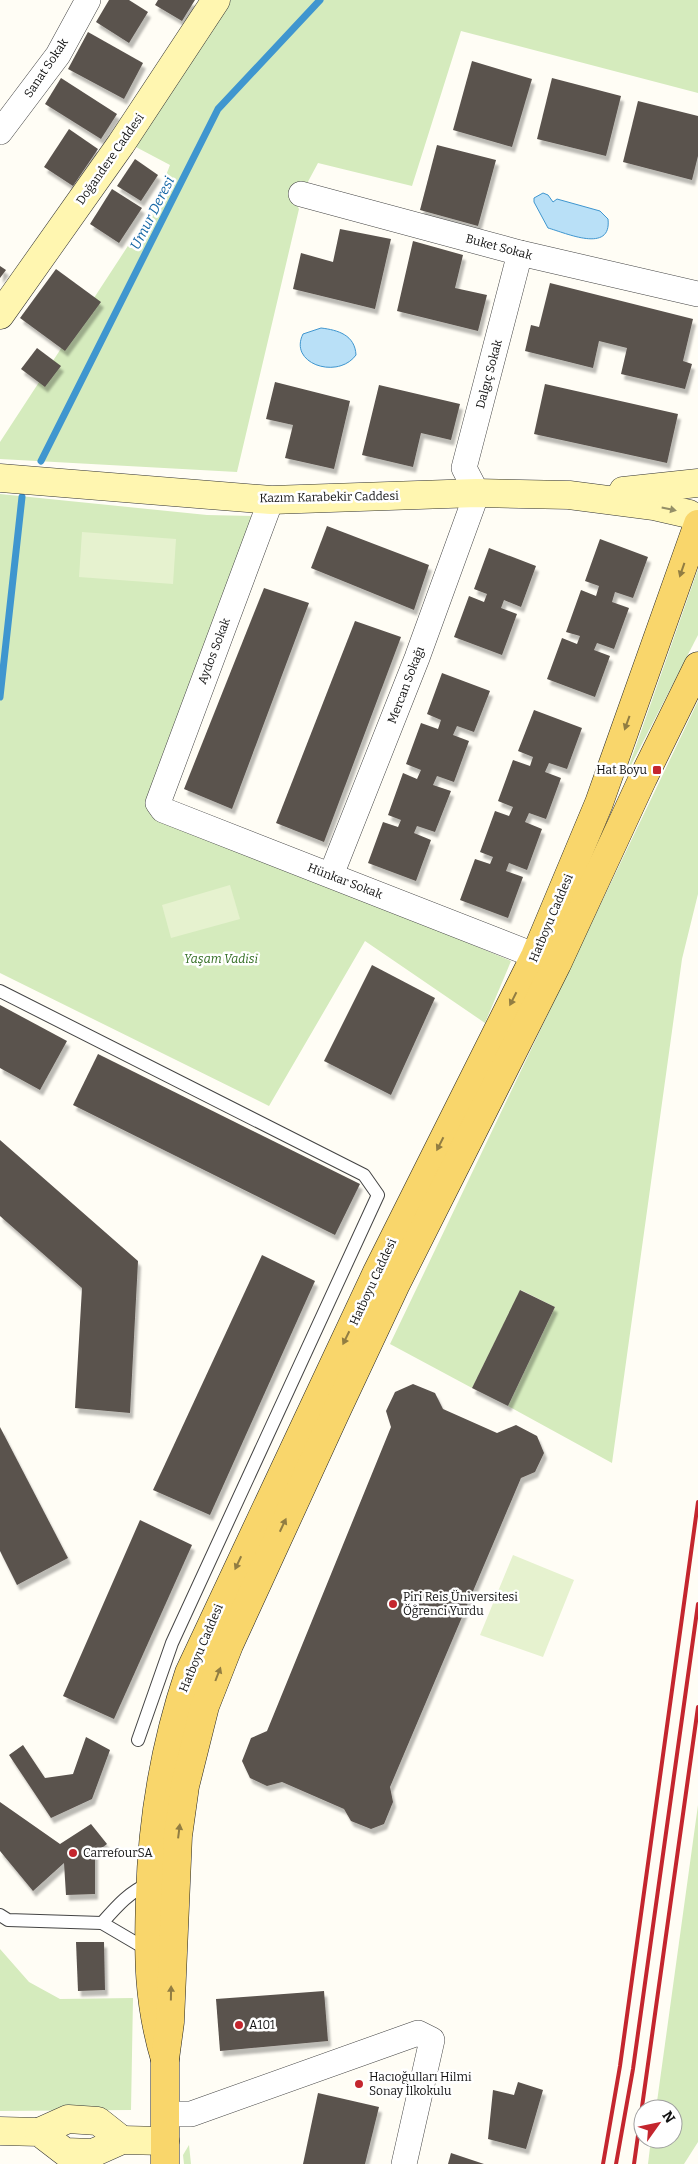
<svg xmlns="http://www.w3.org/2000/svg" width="698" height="2164" viewBox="0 0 698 2164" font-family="Bitter,serif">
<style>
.green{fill:#d5ebbd}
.pitch{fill:#e6f2cf}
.water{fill:#b9e0f7;stroke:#3f96cf}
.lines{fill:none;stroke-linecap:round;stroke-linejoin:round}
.stream{stroke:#3f96cf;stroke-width:7}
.building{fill:#5a524d;filter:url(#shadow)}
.lane-casing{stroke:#444;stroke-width:14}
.street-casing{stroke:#444;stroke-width:26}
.secondary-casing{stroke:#333;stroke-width:29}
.primary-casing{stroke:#222;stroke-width:29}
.lane{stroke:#fff;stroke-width:12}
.street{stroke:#fff;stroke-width:25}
.secondary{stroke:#fff6b0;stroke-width:28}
.primary{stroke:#f9d66b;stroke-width:28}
.rail{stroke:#c4262e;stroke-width:4}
.oneway{fill:#948f68}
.oneway2{fill:#917d42}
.poi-dot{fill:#c4262e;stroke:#fff;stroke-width:2}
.labels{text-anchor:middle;stroke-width:5;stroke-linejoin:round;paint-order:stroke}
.street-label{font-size:12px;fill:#111;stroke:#fff}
.poi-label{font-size:12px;fill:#111;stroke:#fff;text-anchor:start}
.park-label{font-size:12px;font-style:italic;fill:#2f6b1f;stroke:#fff}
.water-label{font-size:14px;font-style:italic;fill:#1768a6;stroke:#fff}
</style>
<defs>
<filter id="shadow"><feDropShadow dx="3" dy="5.5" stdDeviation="1" flood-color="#0004"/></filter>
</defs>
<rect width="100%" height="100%" fill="#fffdf5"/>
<g class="green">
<polygon points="223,0 698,0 698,93 461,31 412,186 318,163 296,204 299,209 237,472 0,459 0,442 154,206 170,165 134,146"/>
<polygon points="0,494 207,515 253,516 162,756 146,805 174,819 511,961 485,1023 365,941 269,1106 0,973"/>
<polygon points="698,569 698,635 625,777"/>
<polygon points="698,701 698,894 682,959 612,1463 508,1406 555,1307 521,1290 472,1388 390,1344"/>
<polygon points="698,1805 698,2142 684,2164 648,2164 651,2139 673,2139 673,2109 656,2109"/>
<polygon points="0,1949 29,1982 60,1999 133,1998 131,2110 0,2111"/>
<polygon points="189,2145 191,2164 184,2164 183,2155"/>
</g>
<g class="pitch">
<polygon points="82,532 176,539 173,584 79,577"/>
<polygon points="230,885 240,919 171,938 162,905"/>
<polygon points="513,1555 574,1580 543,1657 480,1635"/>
</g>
<g class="water">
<path d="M543 193 548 195 553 202 557 199 600 211 608 219C612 254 566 233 548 228L534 202V198Z"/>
<path d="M321 328C338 330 355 335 356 355 338 380 288 364 303 334Z"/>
</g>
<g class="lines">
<g class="stream">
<polyline points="41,461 218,109 320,0"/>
<polyline points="0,697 22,497"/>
</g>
</g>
<g class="building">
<polygon points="109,0 129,0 148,12 129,43 96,22"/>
<polygon points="158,0 195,0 182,21 155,5"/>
<polygon points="88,32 143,63 124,99 68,69"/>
<polygon points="472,61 532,79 512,147 453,130"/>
<polygon points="61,78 117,114 101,139 45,104"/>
<polygon points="552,78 621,96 606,156 537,139"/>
<polygon points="638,101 698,116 698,156 692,180 623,162"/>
<polygon points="69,129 98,149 73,186 44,167"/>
<polygon points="437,145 496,160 478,226 420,210"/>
<polygon points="135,159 158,175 141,201 117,186"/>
<polygon points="112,189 142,208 119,243 90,224"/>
<polygon points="340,229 391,239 375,309 293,289 301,253 333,262"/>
<polygon points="413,241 463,255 455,288 487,295 478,331 397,311"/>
<polygon points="0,266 6,270 0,278"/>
<polygon points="56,269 101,302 65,351 20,318"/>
<polygon points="550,283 693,319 683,361 692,364 685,389 621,374 627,348 599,341 593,368 525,351 531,325 539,327"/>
<polygon points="37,348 61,366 45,387 21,369"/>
<polygon points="275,382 350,401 334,469 285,458 293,425 266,419"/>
<polygon points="545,384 678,414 667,463 534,434"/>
<polygon points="379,385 460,404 451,440 421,433 413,467 362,455"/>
<polygon points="327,526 429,565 414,610 311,568"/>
<polygon points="600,539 648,557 633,598 615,592 612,602 629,608 614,649 597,643 594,650 610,656 595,697 547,679 562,638 577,644 580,636 566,632 581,590 596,596 599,586 585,581"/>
<polygon points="489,548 536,566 521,607 504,600 501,608 517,614 502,655 454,637 469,596 484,602 487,594 474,589"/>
<polygon points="264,588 309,603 232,809 184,789"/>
<polygon points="355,621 401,637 324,842 276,823"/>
<polygon points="442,673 490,691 474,732 457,726 453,735 469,741 454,782 437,776 433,785 451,791 435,832 417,826 414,833 431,840 416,881 368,863 383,822 398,827 401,820 388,815 403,773 417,779 421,770 406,764 421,723 438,729 441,720 427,714"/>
<polygon points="534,710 582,728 567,769 549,763 545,772 561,778 546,819 529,813 525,822 542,829 527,870 509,863 506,871 523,877 508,918 460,900 475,859 490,864 493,857 480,852 495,811 509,816 513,807 498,801 513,760 530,766 533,757 518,751"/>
<polygon points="372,965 435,998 391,1095 324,1061"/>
<polygon points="0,1005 67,1041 40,1090 0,1068"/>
<polygon points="98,1054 360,1184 335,1235 73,1105"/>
<polygon points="0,1140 138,1261 130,1413 75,1408 82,1288 0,1216"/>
<polygon points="262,1255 315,1281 210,1515 153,1490"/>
<polygon points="520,1290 555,1307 508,1406 472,1388"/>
<polygon points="413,1384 435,1393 443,1409 497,1433 516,1425 537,1436 544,1453 535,1472 521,1478 390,1787 393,1802 384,1824 371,1829 351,1821 344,1809 282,1782 267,1786 250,1778 242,1761 251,1738 267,1731 391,1427 386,1411 395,1392"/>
<polygon points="0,1427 68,1558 17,1585 0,1551"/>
<polygon points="140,1520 192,1545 114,1719 63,1696"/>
<polygon points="86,1737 110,1750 92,1799 51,1818 9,1755 23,1745 45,1778 73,1774"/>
<polygon points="0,1802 60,1844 91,1824 107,1844 95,1853 95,1894 66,1895 64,1863 33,1891 0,1851"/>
<polygon points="76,1942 104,1942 105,1990 78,1991"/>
<polygon points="324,1991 328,2041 220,2051 216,1999"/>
<polygon points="518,2082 543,2090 526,2149 488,2139 493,2090 514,2095"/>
<polygon points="318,2093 379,2107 365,2164 303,2164"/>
<polygon points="451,2153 484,2164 448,2164"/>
</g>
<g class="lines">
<defs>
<g id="lane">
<polyline points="0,991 364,1175 378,1195 172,1643 138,1740"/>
<polyline points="0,1915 8,1920 102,1923 148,1950"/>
<path d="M102 1923C117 1906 129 1892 150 1883"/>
</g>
<g id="street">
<polyline points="0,132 58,55 88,0"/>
<polyline points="301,194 520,253 698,294"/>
<polyline points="271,500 158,803 163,810 554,963"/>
<polyline points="331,875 417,658 477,493 464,468 520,253"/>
<polyline points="165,2114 191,2114 418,2033 432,2040 404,2164"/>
</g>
<g id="secondary">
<polyline points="0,315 121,144 216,0"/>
<polyline points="0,478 271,500 477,493 569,495 654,506 689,514 698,519"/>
<polyline points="623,491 698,483"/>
<polyline points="0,2131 39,2132 65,2152 93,2153 122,2140 165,2141"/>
<polyline points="39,2132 68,2119 98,2121 122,2140"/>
</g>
<g id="primary">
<path d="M165 2059C148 2002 148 1956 150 1897 152 1820 164 1747 189 1673L377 1272 535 956 599 803 698 524"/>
<polyline points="165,2164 165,2059 170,2022 178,1836 185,1786 205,1706 229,1645 335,1414 395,1286 557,964 643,778 698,666"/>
</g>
</defs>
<use href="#lane" class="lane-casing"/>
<use href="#street" class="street-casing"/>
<use href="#secondary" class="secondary-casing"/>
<use href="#primary" class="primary-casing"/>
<use href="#lane" class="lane"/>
<use href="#street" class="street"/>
<use href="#secondary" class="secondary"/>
<use href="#primary" class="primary"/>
<g class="rail">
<polyline points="603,2164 620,2066 698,1502"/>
<polyline points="616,2164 633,2069 698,1604"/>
<polyline points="634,2164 698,1707"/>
</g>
</g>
<defs><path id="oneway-solid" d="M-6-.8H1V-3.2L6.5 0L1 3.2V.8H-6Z" transform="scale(1.25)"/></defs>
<use class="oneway" href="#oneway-solid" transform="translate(669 509) rotate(12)"/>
<g class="oneway2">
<use href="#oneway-solid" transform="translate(682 570) rotate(109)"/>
<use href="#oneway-solid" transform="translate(627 723) rotate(110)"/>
<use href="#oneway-solid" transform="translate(513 999) rotate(117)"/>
<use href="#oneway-solid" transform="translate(440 1144) rotate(117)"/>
<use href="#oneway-solid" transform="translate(346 1338) rotate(116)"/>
<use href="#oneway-solid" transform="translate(283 1525) rotate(-65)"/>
<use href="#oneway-solid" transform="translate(238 1563) rotate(115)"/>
<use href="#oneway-solid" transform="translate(218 1674) rotate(-69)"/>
<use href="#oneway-solid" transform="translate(179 1831) rotate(-83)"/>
<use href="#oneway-solid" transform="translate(171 1993) rotate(-89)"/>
</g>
<g class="poi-dot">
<rect x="652" y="765" width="10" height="10" rx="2.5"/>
<circle cx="393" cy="1604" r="5"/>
<circle cx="73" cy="1853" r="5"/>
<circle cx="239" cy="2025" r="5"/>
<circle cx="359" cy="2084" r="5"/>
</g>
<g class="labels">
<g class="street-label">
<text transform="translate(46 68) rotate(-56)" y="4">Sanat Sokak</text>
<text transform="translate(110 159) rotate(-55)" y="4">Doğandere Caddesi</text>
<text transform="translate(499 247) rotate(15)" y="4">Buket Sokak</text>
<text transform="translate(489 374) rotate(-75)" y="4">Dalgıç Sokak</text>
<text transform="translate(329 497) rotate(-1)" y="4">Kazım Karabekir Caddesi</text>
<text transform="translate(214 651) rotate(-69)" y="4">Aydos Sokak</text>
<text transform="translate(406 685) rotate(-69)" y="4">Mercan Sokağı</text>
<text transform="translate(345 881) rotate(21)" y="4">Hünkar Sokak</text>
<text transform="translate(551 918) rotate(-67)" y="4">Hatboyu Caddesi</text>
<text transform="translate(373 1282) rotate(-65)" y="4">Hatboyu Caddesi</text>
<text transform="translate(201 1648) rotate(-67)" y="4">Hatboyu Caddesi</text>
</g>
<g class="poi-label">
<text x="647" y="774" text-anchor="end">Hat Boyu</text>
<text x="403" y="1601">Piri Reis Üniversitesi<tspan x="403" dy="14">Öğrenci Yurdu</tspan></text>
<text x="83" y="1857">CarrefourSA</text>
<text x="249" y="2029">A101</text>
<text x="369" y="2081">Hacıoğulları Hilmi<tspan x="369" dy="14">Sonay İlkokulu</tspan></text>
</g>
<g class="park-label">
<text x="221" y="963">Yaşam Vadisi</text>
</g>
<g class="water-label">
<text transform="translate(152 213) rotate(-63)" y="5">Umur Deresi</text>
</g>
</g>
<g transform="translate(658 2124) rotate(57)"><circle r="24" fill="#ffffff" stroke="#a0a0a0"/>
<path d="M0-4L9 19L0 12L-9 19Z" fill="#c4262e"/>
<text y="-8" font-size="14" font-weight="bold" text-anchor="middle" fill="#111111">N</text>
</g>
</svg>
